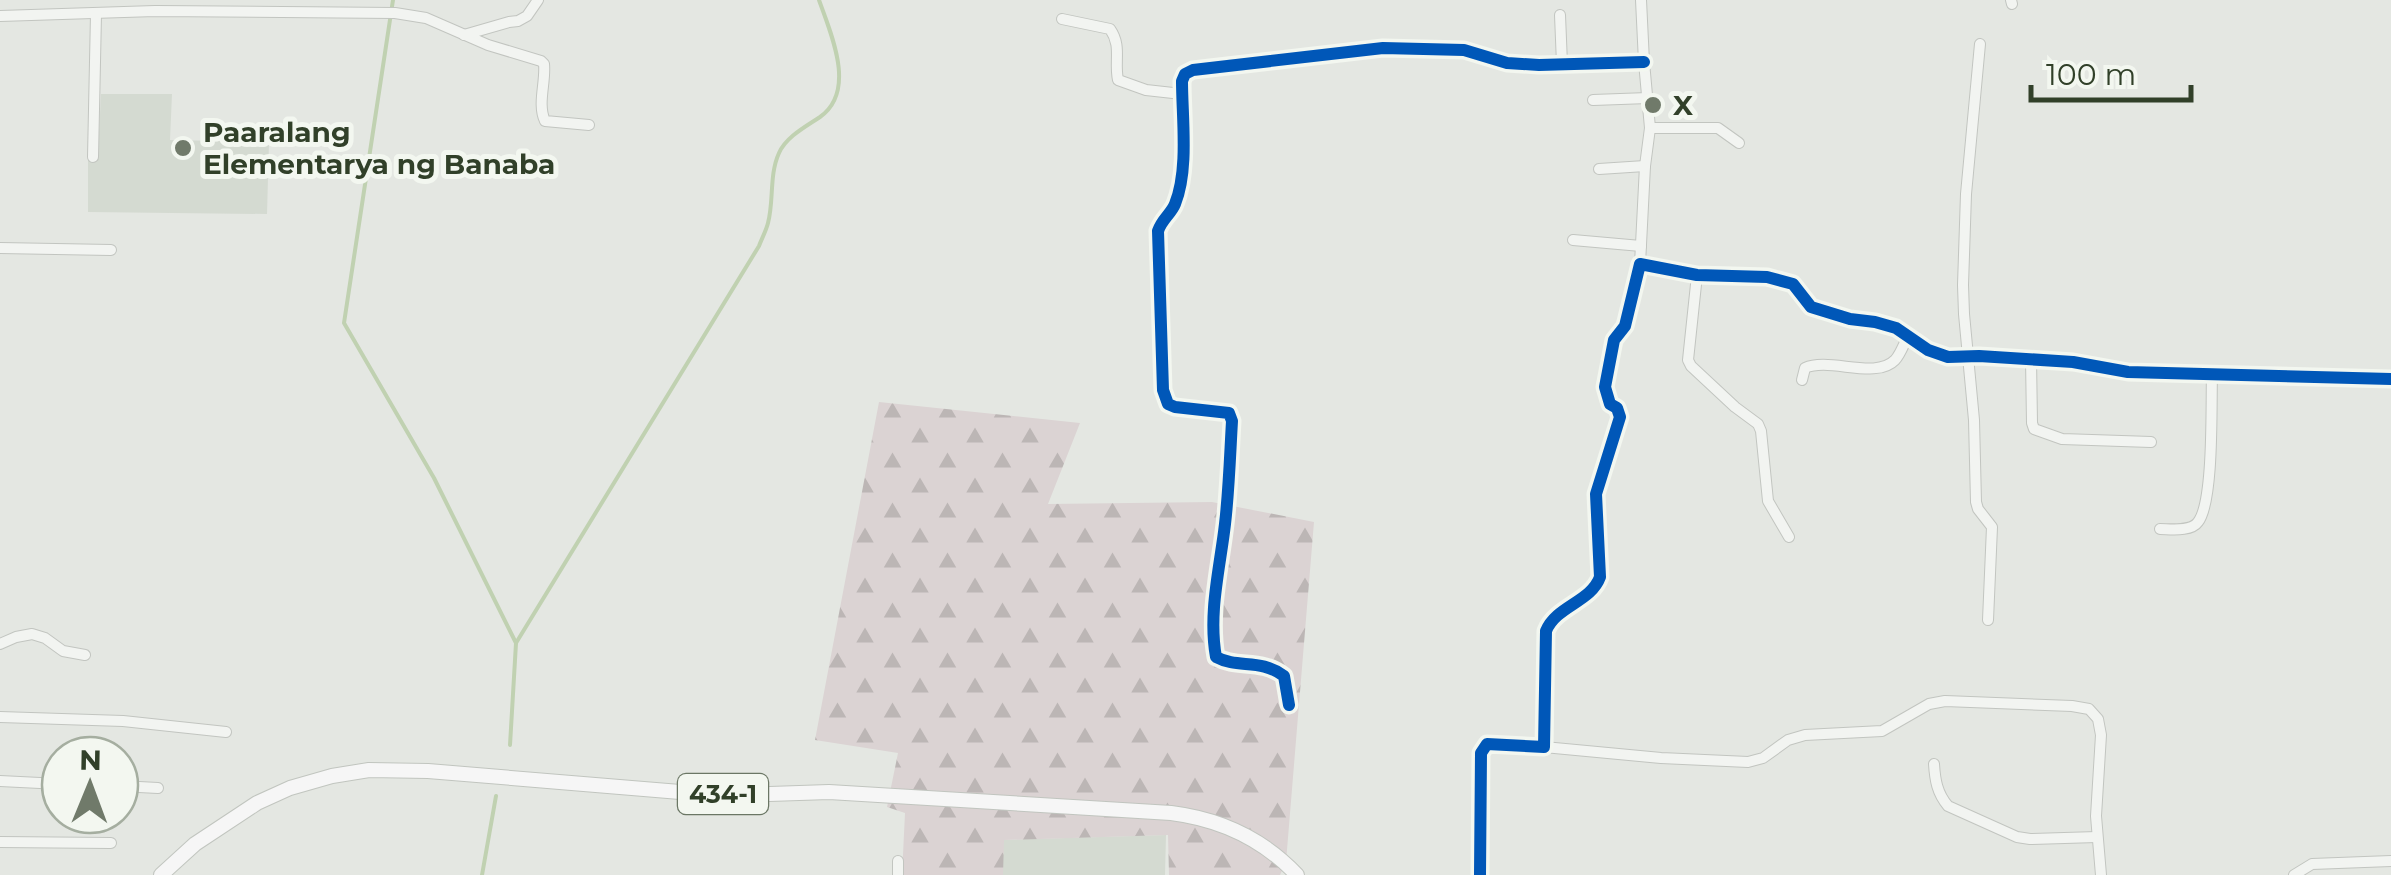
<svg xmlns="http://www.w3.org/2000/svg" width="2391" height="875" viewBox="0 0 2391 875" font-family="Montserrat,sans-serif">
<style>
.built{fill:#d4dad1}
.forest{fill:url(#forest-firs)}
.lines{fill:none;stroke-linecap:round;stroke-linejoin:round}
.stream{stroke:#c0d1b1;stroke-width:4}
.minor-casing{stroke:#c2c5c0;stroke-width:12}
.major-casing{stroke:#c1c5bf;stroke-width:16}
.minor{stroke:#f2f4f1;stroke-width:10}
.major{stroke:#f6f6f6;stroke-width:14}
.cycleway-casing{stroke:#f3f7f0;stroke-width:19}
.cycleway{stroke:#0057b8;stroke-width:12}
.poi-dot{fill:#707a6a;stroke:#f3f7f0;stroke-width:4}
.labels{text-anchor:middle;stroke-width:10;stroke-linejoin:round;paint-order:stroke}
.shield{fill:#f3f7f0;stroke:#6b7765;stroke-width:2.5}
.shield-label{font-size:25px;font-weight:bold;fill:#314029}
.poi-label{font-size:28px;font-weight:bold;fill:#314029;stroke:#f3f7f0;text-anchor:start}
</style>
<defs>
<pattern id="forest-firs" width="22" height="20" patternUnits="userSpaceOnUse" patternTransform="scale(2.5)"><rect width="22" height="20" fill="#dbd3d3"/><path d="M5 1l3.5 6h-7zM16 11l3.5 6h-7z" fill="#bcb6b5"/></pattern>
</defs>
<rect width="100%" height="100%" fill="#e4e7e2"/>
<g class="built">
<polygon points="101,94 172,94 170,140 269,142 267,214 88,212 88,154 98,154"/>
<polygon points="1166,835 1165,875 1003,875 1003,840"/>
</g>
<polygon class="forest" points="879,402 1080,423 1048,504 1212,502 1314,522 1286,862 1280,875 1169,875 1168,835 1004,840 1003,875 902,875 905,813 887,807 898,753 815,740"/>
<g class="lines">
<g class="stream">
<polyline points="393,0 344,323 434,478 516,643"/>
<path d="M510 745 516 643 759 246C762 238 766 231 768 223 774 201 769 175 779 153 786 137 805 127 820 117 857 91 831 34 819 0"/>
<polyline points="482,875 496,796"/>
</g>
<defs>
<g id="minor">
<polyline points="2011,0 2012,4"/>
<polyline points="1560,15 1562,64"/>
<path d="M0 16 155 11 395 13 426 18 488 45 541 61 544 64C546 82 537 104 545 121L589 125"/>
<path d="M1062 19 1110 29C1122 46 1114 61 1118 80L1146 90 1182 94"/>
<polyline points="464,35 509,22 518,21 527,16 538,0"/>
<polyline points="1980,44 1966,194 1963,285 1964,314 1974,420 1976,502 1978,509 1992,527 1988,620"/>
<polyline points="1593,100 1648,98"/>
<polyline points="1650,128 1718,128 1739,143"/>
<polyline points="93,157 96,14"/>
<polyline points="1599,169 1645,166"/>
<polyline points="1573,240 1641,246"/>
<polyline points="0,248 111,250"/>
<polyline points="1640,264 1645,166 1650,128 1644,62 1641,0"/>
<polyline points="1697,275 1688,360 1691,366 1735,407 1758,424 1761,431 1768,501 1789,537"/>
<polyline points="2031,359 2032,423 2034,429 2062,439 2151,442"/>
<path d="M1802 380 1805 368C1829 357 1876 380 1895 360 1900 355 1904 344 1907 338"/>
<path d="M2160 529C2170 529 2191 532 2198 522 2214 502 2211 404 2212 374"/>
<polyline points="0,644 16,637 32,634 45,638 63,651 85,655"/>
<path d="M1289 705 1284 676C1260 658 1238 669 1216 657 1208 613 1220 568 1225 524 1229 490 1230 455 1232 421L1229 413 1175 407 1168 404 1163 390 1158 231C1162 219 1171 214 1175 204 1189 170 1182 117 1182 81L1185 74 1193 70 1383 48 1464 50 1507 63 1539 65 1644 62"/>
<polyline points="0,717 123,721 226,732"/>
<polyline points="1544,747 1661,758 1748,762 1763,758 1788,740 1805,735 1882,731 1929,704 1945,701 2072,706 2089,709 2098,719 2101,735 2096,816 2101,875"/>
<path d="M1934 764C1935 780 1937 793 1948 806L2017 837 2030 839 2097 837"/>
<polyline points="0,781 60,784"/>
<polyline points="120,786 158,788"/>
<polyline points="0,842 111,843"/>
<polyline points="898,875 898,861"/>
<path d="M1480 875 1481 753 1487 744 1544 747 1546 631C1556 606 1591 602 1600 577L1596 494 1620 417 1617 408 1610 404 1605 387 1614 340 1625 326 1640 264 1697 275 1767 277 1793 284 1811 307 1850 319 1875 322 1896 328 1928 350 1948 357 1979 356 2073 362 2128 372 2391 379"/>
<polyline points="2294,875 2312,864 2391,861"/>
</g>
<path id="major" d="M161 875 195 844 257 803 290 788 332 776 369 770 428 771 692 793 739 795 829 792 1171 813C1219 819 1263 839 1297 875"/>
</defs>
<use href="#minor" class="minor-casing"/>
<use href="#major" class="major-casing"/>
<use href="#minor" class="minor"/>
<use href="#major" class="major"/>
<defs>
<g id="cycleway">
<path d="M1289 705 1284 676C1260 658 1238 669 1216 657 1208 613 1220 568 1225 524 1229 490 1230 455 1232 421L1229 413 1175 407 1168 404 1163 390 1158 231C1162 219 1171 214 1175 204 1189 170 1182 117 1182 81L1185 74 1193 70 1383 48 1464 50 1507 63 1539 65 1644 62"/>
<path d="M1480 875 1481 753 1487 744 1544 747 1546 631C1556 606 1591 602 1600 577L1596 494 1620 417 1617 408 1610 404 1605 387 1614 340 1625 326 1640 264 1697 275 1767 277 1793 284 1811 307 1850 319 1875 322 1896 328 1928 350 1948 357 1979 356 2073 362 2128 372 2391 379"/>
</g>
</defs>
<use href="#cycleway" class="cycleway-casing"/>
<use href="#cycleway" class="cycleway"/>
</g>
<g class="poi-dot">
<circle cx="1653" cy="105" r="10"/>
<circle cx="183" cy="148" r="10"/>
</g>
<g class="labels">
<rect class="shield" x="678" y="774" width="90" height="40" rx="8"/>
<g class="shield-label">
<text x="723" y="803">434-1</text>
</g>
<g class="poi-label">
<text x="1673" y="115">X</text>
<text x="203" y="142">Paaralang<tspan x="203" dy="32">Elementarya ng Banaba</tspan></text>
</g>
</g>
<g transform="translate(90 785) rotate(1)"><circle r="48" fill="#f3f7f0" stroke="#a5aea0" stroke-width="2.5"/>
<path d="M0-8L18 38L0 25L-18 38Z" fill="#707a6a"/>
<text y="-15" font-size="28" font-weight="bold" text-anchor="middle" fill="#314029">N</text>
</g>
<path d="M2031 85v15h160v-15" fill="none" stroke="#314029" stroke-width="5"/>
<text x="2046" y="85" font-size="30" fill="#314029" stroke="#f3f7f0" stroke-width="8" paint-order="stroke">100 m</text>
</svg>
